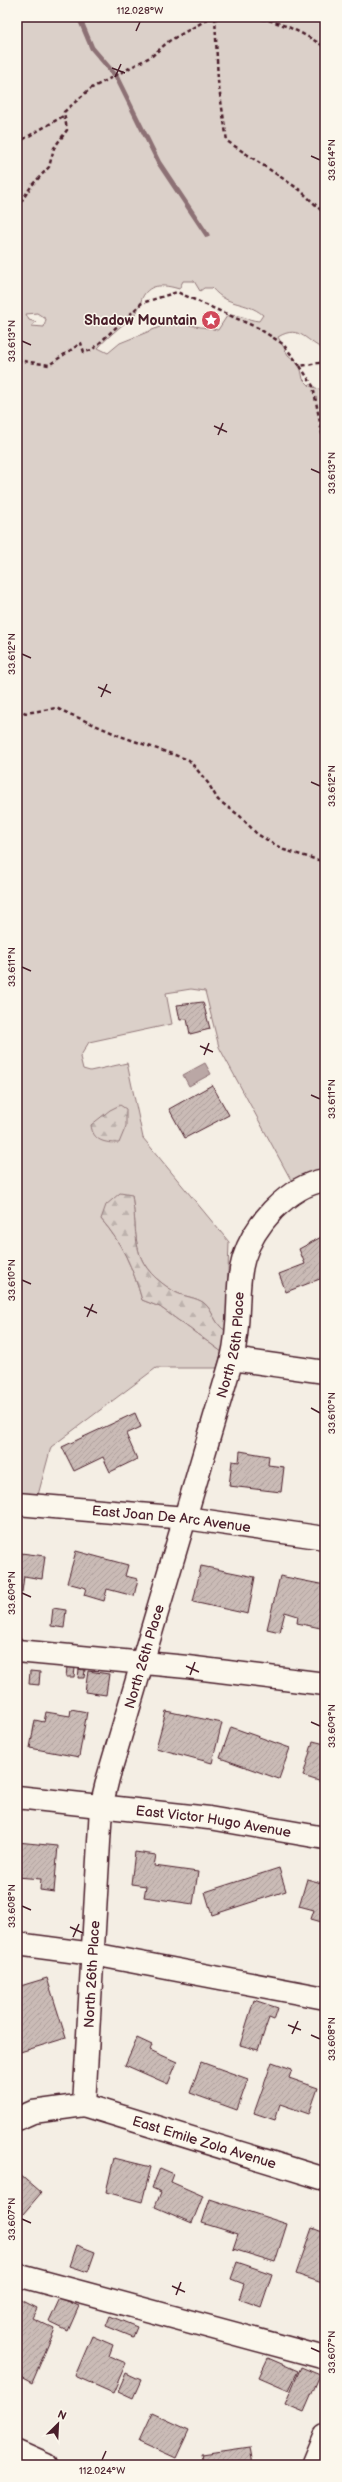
<svg xmlns="http://www.w3.org/2000/svg" width="342" height="2482" viewBox="0 0 342 2482" font-family="'Balsamiq Sans',sans-serif">
<style>
.green{fill:#dbd0c9;stroke:#92787a;fill-rule:evenodd}
.forest{fill:url(#forest-firs);stroke:#92787a}
.water{fill:#baa7a5;stroke:#8d7174}
.lines{fill:none;stroke-linecap:round;stroke-linejoin:round}
.stream{stroke:#8d7174;stroke-width:5}
.building{fill:url(#building-hatch);stroke:#4a1f2b}
.minor-casing{stroke:#4a1f2b;stroke-width:25}
.path{stroke:#4a1f2b;stroke-width:2.5;stroke-dasharray:4 3;stroke-linecap:butt}
.minor{stroke:#fbf7ec;stroke-width:22}
.ticks{fill:none;stroke:#4a1f2b;stroke-width:1.5}
.labels{text-anchor:middle;stroke-width:3;stroke-linejoin:round;paint-order:stroke}
.poi-label{font-size:14px;font-weight:bold;fill:#4a1f2b;stroke:#fbf7ec;text-anchor:end}
.street-label{font-size:14px;fill:#4a1f2b;stroke:#fbf7ec}
.neatline{fill:none;stroke:#4a1f2b;stroke-width:1.5}
.ticks-label{font-size:10px;text-anchor:middle;fill:#4a1f2b}
</style>
<defs>
<pattern id="forest-firs" width="22" height="20" patternUnits="userSpaceOnUse"><rect width="22" height="20" fill="#dbd0c9"/><path d="M5 1l3.5 6h-7zM16 11l3.5 6h-7z" fill="#bdb2ad"/></pattern>
<pattern id="building-hatch" width="6" height="6" patternUnits="userSpaceOnUse"><rect width="6" height="6" fill="#cabbb6"/><path d="M-1 1l2-2M0 6l6-6M5 7l2-2" fill="none" stroke="#afa09d"/></pattern>
</defs>
<rect width="100%" height="100%" fill="#f4eee4"/>
<filter id="ink" filterUnits="userSpaceOnUse"><feTurbulence type="fractalNoise" baseFrequency=".025" numOctaves="2"/><feDisplacementMap in="SourceGraphic" scale="8" xChannelSelector="R" yChannelSelector="G"/><feConvolveMatrix kernelMatrix="1 2 1 2 8 2 1 2 1" color-interpolation-filters="sRGB"/></filter>
<g filter="url(#ink)">
<path class="green" d="M17 17H325V349C307 344 301 323 278 337L288 355 300 365 303 379 310 386 325 391V1169L312 1171 291 1180 219 1047 205 991 191 989 166 993 172 1024 89 1042 80 1057 83 1069 90 1071 127 1063 143 1138 229 1242 226 1331C214 1324 213 1310 204 1303 196 1297 184 1297 175 1292 128 1263 139 1242 132 1195L101 1219C122 1243 133 1268 142 1300L160 1307 222 1352 217 1368H156L51 1447 38 1495 17 1493ZM183 281H194L200 291 204 288H212C229 308 245 300 263 315L259 321C247 320 238 313 227 316L218 330C206 327 194 327 183 323L189 317 182 318 120 343 108 353 98 348C109 335 122 326 134 315 138 312 139 306 141 301 147 283 163 284 179 289ZM37 313 46 319 44 327 31 326 36 322 29 320 26 314Z"/>
<g class="forest">
<path d="M120 1105 126 1109V1126L119 1143C104 1143 93 1141 91 1125L110 1110Z"/>
<path d="M120 1193 132 1195C139 1242 128 1263 175 1292 184 1297 196 1297 204 1303 213 1310 214 1324 226 1331L222 1352 160 1307 142 1300C133 1268 122 1243 101 1219L106 1205Z"/>
</g>
<polygon class="water" points="205,1063 211,1074 189,1086 183,1075"/>
<g class="lines">
<polyline class="stream" points="79,17 92,48 116,76 159,163 207,235"/>
</g>
<g class="building">
<polygon points="203,1002 210,1029 190,1034 187,1019 180,1020 177,1005"/>
<polygon points="212,1085 229,1115 185,1138 169,1109"/>
<polygon points="325,1235 325,1277 286,1292 279,1274 305,1264 299,1249"/>
<polygon points="135,1413 141,1427 126,1434 137,1459 110,1472 103,1457 74,1471 62,1447"/>
<polygon points="240,1451 269,1456 268,1465 284,1467 281,1492 229,1486 232,1461 239,1462"/>
<polygon points="76,1551 128,1565 125,1576 138,1579 134,1596 107,1589 104,1601 84,1595 86,1588 67,1583"/>
<polygon points="21,1553 45,1556 42,1579 24,1576 22,1592 17,1591 17,1554"/>
<polygon points="201,1566 255,1577 248,1614 193,1602"/>
<polygon points="280,1576 325,1585 320,1607 325,1609 325,1629 297,1623 298,1616 285,1612 280,1632 267,1629"/>
<polygon points="53,1608 66,1610 64,1628 51,1626"/>
<polygon points="67,1667 75,1668 74,1677 66,1677"/>
<polygon points="79,1669 85,1670 84,1678 78,1678"/>
<polygon points="30,1671 40,1672 39,1685 29,1684"/>
<polygon points="88,1671 109,1674 106,1695 85,1692"/>
<polygon points="71,1709 87,1712 79,1757 30,1748 35,1720 44,1722 46,1712 70,1716"/>
<polygon points="166,1711 222,1723 212,1763 156,1748"/>
<polygon points="231,1727 290,1748 279,1779 220,1758"/>
<polygon points="313,1741 325,1744 325,1783 303,1776"/>
<polygon points="17,1842 58,1846 54,1892 40,1890 41,1879 17,1877"/>
<polygon points="135,1852 156,1855 154,1866 198,1872 193,1904 144,1897 146,1886 131,1884"/>
<polygon points="279,1868 286,1891 212,1915 205,1892"/>
<polygon points="307,1879 325,1884 325,1923 311,1919 314,1910 299,1906"/>
<polygon points="47,1978 66,2038 17,2053 17,1987"/>
<polygon points="254,2000 278,2008 274,2020 269,2018 258,2050 240,2045"/>
<polygon points="137,2038 152,2045 150,2050 177,2062 168,2084 125,2065"/>
<polygon points="201,2062 248,2079 237,2110 190,2093"/>
<polygon points="272,2062 292,2069 289,2078 318,2088 309,2114 280,2104 275,2120 254,2113"/>
<polygon points="114,2158 151,2167 142,2202 106,2192"/>
<polygon points="160,2168 174,2174 171,2182 203,2196 192,2223 155,2207 161,2192 152,2188"/>
<polygon points="19,2174 41,2193 17,2221 17,2176"/>
<polygon points="210,2199 287,2224 275,2262 233,2249 238,2234 202,2223"/>
<polygon points="312,2228 325,2233 325,2284 296,2274"/>
<polygon points="77,2245 95,2252 88,2272 70,2266"/>
<polygon points="237,2262 272,2274 261,2307 239,2299 244,2284 231,2279"/>
<polygon points="60,2298 79,2306 68,2331 49,2322"/>
<polygon points="19,2299 37,2308 32,2318 55,2329 32,2383 17,2375"/>
<polygon points="110,2316 137,2327 133,2337 106,2326"/>
<polygon points="92,2336 113,2345 109,2356 126,2363 113,2393 75,2376"/>
<polygon points="268,2358 298,2371 289,2390 259,2377"/>
<polygon points="301,2367 320,2375 304,2412 285,2404"/>
<polygon points="126,2373 141,2380 133,2398 118,2391"/>
<polygon points="152,2413 189,2430 176,2458 139,2441"/>
<polygon points="250,2447 253,2465 204,2465 202,2454"/>
</g>
<g class="lines">
<defs>
<g id="minor">
<polyline points="232,1359 325,1372"/>
<path id="s1" d="M17 1504 186 1518 325 1538"/>
<polyline points="17,1651 187,1667 325,1684"/>
<path id="s2" d="M17 1797 209 1818 325 1838"/>
<polyline points="17,1944 93,1954 325,1998"/>
<path id="s3" d="M84 2105 325 2179"/>
<path id="s4" d="M17 2119 33 2112 84 2105 101 1807 108 1778 232 1359C247 1297 223 1264 273 1210 287 1196 305 1183 325 1180"/>
<polyline points="17,2275 325,2358"/>
<polyline points="17,2452 46,2465"/>
<polyline points="313,2465 325,2436"/>
</g>
</defs>
<use href="#minor" class="minor-casing"/>
<g class="path">
<polyline points="215,17 218,81 227,141 300,190 325,214"/>
<path d="M248 17C275 18 303 33 325 47"/>
<polyline points="17,143 65,115"/>
<polyline points="17,208 32,185 49,167 54,148 67,130 64,112 90,89 152,56 169,41 212,17"/>
<polyline points="17,360 49,365 81,343 84,352 92,350 142,303 177,292 258,328 283,344 300,366 325,362"/>
<polyline points="300,366 313,386 325,449"/>
<polyline points="17,709 26,713 56,708 120,736 189,760 208,783 218,800 240,816 257,834 284,850 325,862"/>
<polyline points="17,784 17,794"/>
</g>
<use href="#minor" class="minor"/>
</g>
</g>
<path class="ticks" d="M136 31 140 22M112 68 125 73M115 77 121 64M311 156 320 160M22 341 31 345M214 426 227 432M218 435 223 423M311 469 320 473M22 654 31 658M98 687 111 693M101 697 107 684M311 782 320 786M22 967 31 971M200 1046 213 1052M204 1055 209 1043M311 1095 320 1099M22 1280 31 1284M84 1307 97 1313M87 1317 93 1304M311 1408 320 1413M22 1593 31 1597M186 1666 199 1672M190 1675 195 1662M311 1722 320 1726M22 1906 31 1910M70 1927 83 1933M73 1937 79 1924M288 2025 301 2030M292 2034 298 2021M311 2035 320 2039M22 2219 31 2223M172 2286 185 2292M176 2295 181 2282M311 2348 320 2352M102 2460 106 2451"/>
<defs>
<symbol id="sight-disc" viewBox="-11 -11 22 22"><circle r="9.5" fill="#d1495b" stroke="#fbf7ec"/><path d="M0-6L1.8-2.2L6-1.7L2.9 1.2L3.7 5.4L0 3.3L-3.7 5.4L-2.9 1.2L-6-1.7L-1.8-2.2Z" fill="#fff"/></symbol>
</defs>
<g fill-rule="evenodd">
<use href="#sight-disc" x="200" y="309" width="22" height="22"/>
</g>
<g class="labels">
<g class="poi-label">
<text x="197" y="325">Shadow Mountain</text>
</g>
<g class="street-label">
<text dy="5" stroke="none"><textPath href="#s4" startOffset="848">North 26th Place</textPath></text>
<text dy="5" stroke="none"><textPath href="#s1" startOffset="155">East Joan De Arc Avenue</textPath></text>
<text dy="5" stroke="none"><textPath href="#s4" startOffset="524">North 26th Place</textPath></text>
<text dy="5" stroke="none"><textPath href="#s2" startOffset="198">East Victor Hugo Avenue</textPath></text>
<text dy="5" stroke="none"><textPath href="#s4" startOffset="200">North 26th Place</textPath></text>
<text dy="5" stroke="none"><textPath href="#s3" startOffset="126">East Emile Zola Avenue</textPath></text>
</g>
</g>
<rect width="342" height="2482" fill="none" stroke="#fbf7ec" stroke-width="44"/>
<g transform="translate(58 2424) rotate(24)" stroke="#fbf7ec" stroke-width="3" paint-order="stroke">
<path d="M0-3L7 15L0 10L-7 15Z" fill="#4a1f2b"/>
<text y="-6" font-size="11" font-weight="bold" text-anchor="middle" fill="#4a1f2b">N</text>
</g>
<rect x="22" y="22" width="298" height="2438" class="neatline"/>
<g class="ticks-label">
<text x="140" y="14">112.028°W</text>
<text transform="translate(331 160) rotate(-90)" y="4">33.614°N</text>
<text transform="translate(11 341) rotate(-90)" y="4">33.613°N</text>
<text transform="translate(331 473) rotate(-90)" y="4">33.613°N</text>
<text transform="translate(11 654) rotate(-90)" y="4">33.612°N</text>
<text transform="translate(331 786) rotate(-90)" y="4">33.612°N</text>
<text transform="translate(11 967) rotate(-90)" y="4">33.611°N</text>
<text transform="translate(331 1099) rotate(-90)" y="4">33.611°N</text>
<text transform="translate(11 1280) rotate(-90)" y="4">33.610°N</text>
<text transform="translate(331 1413) rotate(-90)" y="4">33.610°N</text>
<text transform="translate(11 1593) rotate(-90)" y="4">33.609°N</text>
<text transform="translate(331 1726) rotate(-90)" y="4">33.609°N</text>
<text transform="translate(11 1906) rotate(-90)" y="4">33.608°N</text>
<text transform="translate(331 2039) rotate(-90)" y="4">33.608°N</text>
<text transform="translate(11 2219) rotate(-90)" y="4">33.607°N</text>
<text transform="translate(331 2352) rotate(-90)" y="4">33.607°N</text>
<text x="102" y="2474">112.024°W</text>
</g>
</svg>
